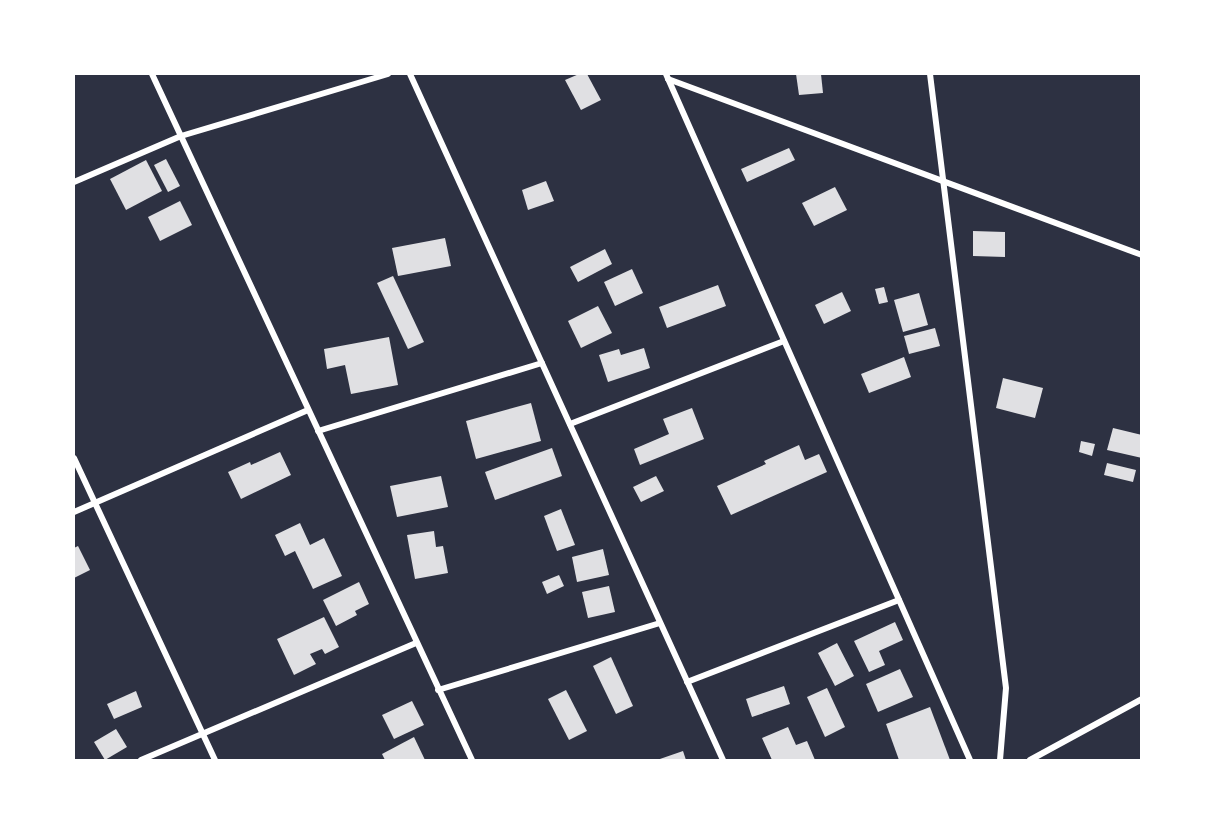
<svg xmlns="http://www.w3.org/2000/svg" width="1215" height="834" viewBox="0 0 1215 834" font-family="'Fira Sans',sans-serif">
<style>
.building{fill:#e0e0e3}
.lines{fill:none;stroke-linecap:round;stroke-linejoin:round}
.minor{stroke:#fff;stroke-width:6}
</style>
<rect width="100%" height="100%" fill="#2d3142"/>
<g class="building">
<polygon points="579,74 587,74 601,100 581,110 565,80"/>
<polygon points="796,74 821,74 823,93 799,95"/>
<polygon points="789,148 795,160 747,182 741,169"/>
<polygon points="166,159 180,186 168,192 154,165"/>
<polygon points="146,160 162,191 126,210 110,179"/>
<polygon points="546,181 554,201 528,210 522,190"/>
<polygon points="835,187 847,210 814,226 802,203"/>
<polygon points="180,201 192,225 160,241 148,217"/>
<polygon points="973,231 1005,232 1005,257 973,256"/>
<polygon points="445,238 451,266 398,276 392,248"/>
<polygon points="605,249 612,264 578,282 570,267"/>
<polygon points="632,269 643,293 615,306 604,282"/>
<polygon points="393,276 424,342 408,349 377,283"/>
<polygon points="718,285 726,306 667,328 659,307"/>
<polygon points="884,287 888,302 879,304 875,289"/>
<polygon points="842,292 851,311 824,324 815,305"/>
<polygon points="919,293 928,325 903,332 894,300"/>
<polygon points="598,306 612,333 581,348 568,321"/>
<polygon points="935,328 940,346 909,354 904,336"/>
<polygon points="389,337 398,385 351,394 345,365 327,369 324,349"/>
<polygon points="644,348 650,368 608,382 599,355 619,349 621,355"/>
<polygon points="904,357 911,377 869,393 861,374"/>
<polygon points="1003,378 1043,388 1035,418 996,408"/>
<polygon points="531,403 541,441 476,459 466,421"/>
<polygon points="692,408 704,439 640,465 634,449 669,434 663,419"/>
<polygon points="1113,428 1142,435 1142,458 1107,450"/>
<polygon points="1081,441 1095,444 1092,456 1079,452"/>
<polygon points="799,445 805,460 819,454 827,472 731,515 717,486 766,464 764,461"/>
<polygon points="552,448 562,476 495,500 485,472"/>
<polygon points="280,452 291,475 241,499 228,472 250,462 251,465"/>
<polygon points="1107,463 1136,470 1133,482 1104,475"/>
<polygon points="441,476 448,507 397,517 390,486"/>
<polygon points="656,476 664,491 641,502 633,487"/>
<polygon points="561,509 575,545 557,551 544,516"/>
<polygon points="300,523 310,545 324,538 342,576 313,589 295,551 285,556 275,535"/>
<polygon points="434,531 436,547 443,546 448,573 415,579 407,535"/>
<polygon points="78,546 90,570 74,578 74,548"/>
<polygon points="603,549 609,575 577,582 572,557"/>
<polygon points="559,575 564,586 547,594 542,582"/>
<polygon points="359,582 369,604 355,611 357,615 336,626 323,600"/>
<polygon points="609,586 615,612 588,618 582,592"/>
<polygon points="324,617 339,647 325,654 322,649 310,654 316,664 294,675 277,639"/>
<polygon points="895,622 903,640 879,651 885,665 869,672 854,641"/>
<polygon points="837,643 854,676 835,686 818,653"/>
<polygon points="611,657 633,706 616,714 593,666"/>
<polygon points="900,669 913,697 878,712 866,684"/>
<polygon points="784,686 790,704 752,717 746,699"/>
<polygon points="827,688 845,727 825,737 807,697"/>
<polygon points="566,690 587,731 569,740 548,699"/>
<polygon points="136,691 142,707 114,719 107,704"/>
<polygon points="412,701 424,725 394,739 382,715"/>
<polygon points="930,707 950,760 899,760 886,724"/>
<polygon points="788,727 796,745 807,741 815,760 772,760 762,738"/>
<polygon points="116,729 127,747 105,760 94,742"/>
<polygon points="414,737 425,760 385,760 382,754"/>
<polygon points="683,751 686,760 657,760"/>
</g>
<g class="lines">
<g class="minor">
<polyline points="152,74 472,760"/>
<polyline points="410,74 723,760"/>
<polyline points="666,74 970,760"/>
<polyline points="930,74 1006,688 1000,760"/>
<polyline points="668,79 1142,255"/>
<polyline points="74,182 181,136 388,74"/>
<polyline points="570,424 784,341"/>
<polyline points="318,431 542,363"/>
<polyline points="74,458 215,760"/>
<polyline points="74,512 308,410"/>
<polyline points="687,682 899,600"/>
<polyline points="438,690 660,623"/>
<polyline points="141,760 416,643"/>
<polyline points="1030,760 1142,699"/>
</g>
</g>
<rect width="1215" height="834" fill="none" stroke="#ffffff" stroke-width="150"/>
</svg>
